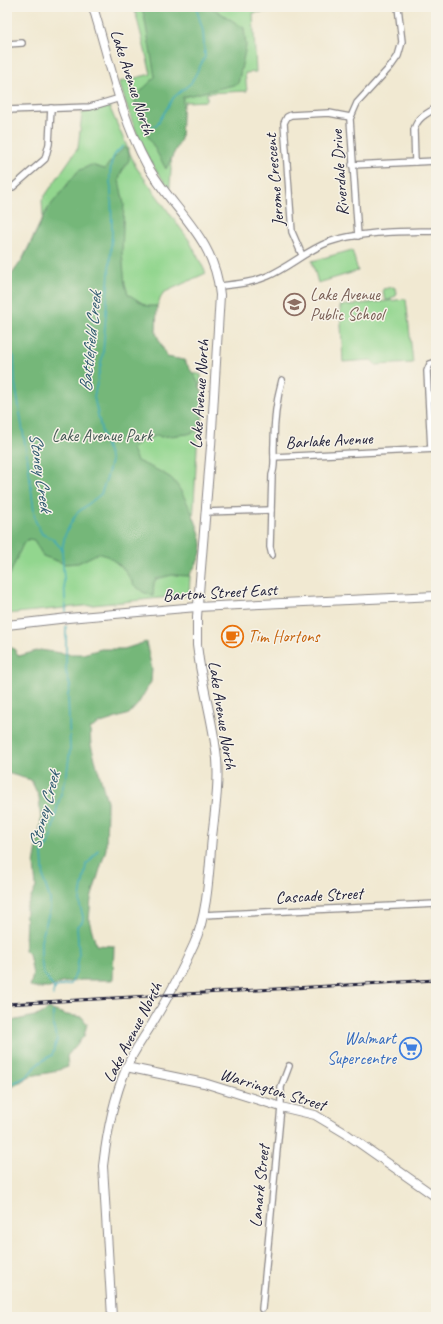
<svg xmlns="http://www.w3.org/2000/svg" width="443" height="1324" viewBox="0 0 443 1324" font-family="Caveat,sans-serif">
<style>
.green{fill:#92d68e;stroke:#5a7c64}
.forest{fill:#75b779;stroke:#4c6c5a}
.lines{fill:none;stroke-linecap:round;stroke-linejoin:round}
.stream{stroke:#3caaba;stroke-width:1.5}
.street-casing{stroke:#8a8686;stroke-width:8}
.secondary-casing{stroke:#8a8686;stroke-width:10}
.street{stroke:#fff;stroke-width:5.5}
.secondary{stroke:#fff;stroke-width:8}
.rail-casing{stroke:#22223b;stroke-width:3}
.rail{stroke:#f7f3e8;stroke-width:1.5;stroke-dasharray:4.5;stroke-linecap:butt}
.labels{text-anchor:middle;stroke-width:3;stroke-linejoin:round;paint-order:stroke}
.street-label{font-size:17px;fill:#22223b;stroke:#f7f3e8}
.education-label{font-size:17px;fill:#785e54;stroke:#f7f3e8;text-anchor:start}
.park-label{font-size:17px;fill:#445854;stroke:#f7f3e8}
.food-label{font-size:17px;fill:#c56008;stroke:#f7f3e8;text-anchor:start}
.shop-label{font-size:17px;fill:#366cbe;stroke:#f7f3e8;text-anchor:end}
.water-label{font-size:18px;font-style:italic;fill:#2c586e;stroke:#f7f3e8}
</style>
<rect width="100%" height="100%" fill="#f7f3e8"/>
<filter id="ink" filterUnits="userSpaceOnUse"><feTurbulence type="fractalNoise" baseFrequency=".025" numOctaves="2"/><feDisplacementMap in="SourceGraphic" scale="8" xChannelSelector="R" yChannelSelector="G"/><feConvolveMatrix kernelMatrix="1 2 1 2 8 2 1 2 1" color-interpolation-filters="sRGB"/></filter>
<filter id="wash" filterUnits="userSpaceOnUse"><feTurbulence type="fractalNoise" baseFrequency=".012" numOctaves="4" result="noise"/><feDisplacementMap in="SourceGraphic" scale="16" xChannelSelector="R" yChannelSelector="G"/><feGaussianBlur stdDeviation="0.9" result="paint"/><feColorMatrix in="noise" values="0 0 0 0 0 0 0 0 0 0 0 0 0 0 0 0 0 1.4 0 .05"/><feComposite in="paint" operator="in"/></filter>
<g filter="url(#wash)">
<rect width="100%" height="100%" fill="#f1e9d2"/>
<g class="green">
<path d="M134 7H306V8L253 13 256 72 245 73 247 91 207 93V101L185 102 173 133 170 188C142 158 132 120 119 82L151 74Z"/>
<polygon points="109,106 136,167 189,240 206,273 163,293 147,327 169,366 201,375 189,595 7,614 7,291 43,217 42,200 78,148 82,113"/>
<polygon points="352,250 358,271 318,283 312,261"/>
<polygon points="393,287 395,288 397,292 396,296 391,298 391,300 386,300 384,297 383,289"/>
<polygon points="406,299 413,363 376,365 371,360 343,362 340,306"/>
</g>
<g class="forest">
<polygon points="141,7 211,7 244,28 246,46 238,84 183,97 181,139 166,169 144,129 134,98 155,77 144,15"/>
<path d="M125 147 129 153V160L121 173 119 180 124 204 122 253 125 284 128 294 147 306H157L156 333 167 357 184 360C202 387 210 398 199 430L188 434 160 437 158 435 141 441 132 449 137 461C148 466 161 471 171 478 181 486 202 531 202 545 202 557 195 566 189 576L172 575 156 579 154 583 153 596 143 592 134 585 124 569 109 557 99 553 78 563 65 564 43 556 34 540 29 539 23 544 7 581V278L10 277 24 257 47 210 78 171 91 165 105 169 109 163Z"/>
<polygon points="146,642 152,669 151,682 138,704 129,714 98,724 90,729 91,745 107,801 107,806 106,849 91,899 89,920 96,945 114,946 113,980 81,980 61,983 49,988 37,988 30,986 33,975 29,954 25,950 26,908 36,887 34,865 41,822 39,797 31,780 7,773 7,645 14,649 19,656 40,650 68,654 83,654 101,649 124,649"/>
<polygon points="49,1009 67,1015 82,1017 87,1024 84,1036 67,1056 68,1067 53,1072 30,1076 14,1086 7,1089 7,1022 39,1015"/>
</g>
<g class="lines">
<g class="stream">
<polyline points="145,126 156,126 174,97 191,83 205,57 203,31 196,7"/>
<polyline points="7,351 10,351 14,357 15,383 28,462 35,520 42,534 53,539 62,549"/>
<path d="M66 612 62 550 65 535 71 523 77 513 101 494 107 477 111 461 102 433 94 397 103 353 112 233 111 188C109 180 110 163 114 156 116 152 121 149 123 146"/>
<path d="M54 990 56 987 71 984 77 970 79 956 77 926C79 925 81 924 82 922 85 917 81 911 80 906 79 892 85 878 86 864L90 861 98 850"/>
<polyline points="53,995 54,988 43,973 41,958 41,941 50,909 50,899 44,881 42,853 50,841 58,804 67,773 70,750 68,695 70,686 66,672 66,626"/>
<polyline points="7,1086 26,1077 39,1063 52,1055 57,1040 53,1026 53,1012"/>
</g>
</g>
</g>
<g filter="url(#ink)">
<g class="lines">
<defs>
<g id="street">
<polyline points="7,44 22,43"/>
<polyline points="7,110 90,107 120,98"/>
<path d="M415 162 414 130C417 118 426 114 436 108"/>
<polyline points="352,165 436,161"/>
<polyline points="7,189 13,187 45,159 49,144 51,108"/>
<polyline points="358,236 350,119 357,103 391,66 398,56 402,42 398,7"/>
<polyline points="302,255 292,232 284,123 287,117 291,115 329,113 350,117"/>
<path d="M220 286C236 284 252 283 268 276 289 267 307 250 329 242 359 231 404 232 436 231"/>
<polyline points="431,449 427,371 430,364 436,362"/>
<polyline points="274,457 436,449"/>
<polyline points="205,512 271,510"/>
<path d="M272 555 270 547 272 475C276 464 273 456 274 444 274 423 276 401 282 380"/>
<polyline points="203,915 436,904"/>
<polyline points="262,1309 281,1107 281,1087 289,1066"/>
</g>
<g id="secondary">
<path d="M93 7C109 59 121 118 147 165 173 211 215 237 220 295L211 446 197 617V645L199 660C204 693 214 726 217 759 219 785 215 811 212 837 209 870 208 914 194 944 182 971 167 999 152 1024 143 1039 132 1053 126 1069 113 1100 107 1132 103 1166L112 1317"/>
<polyline points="7,625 68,618 197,607 436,596"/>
<polyline points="126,1067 204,1083 281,1107 315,1115 345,1133 436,1197"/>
</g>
</defs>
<use href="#street" class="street-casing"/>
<use href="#secondary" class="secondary-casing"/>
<use href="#street" class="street"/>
<use href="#secondary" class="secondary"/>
<defs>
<polyline id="rail" points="7,1004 436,980"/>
</defs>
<use href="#rail" class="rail-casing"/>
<use href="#rail" class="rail"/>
</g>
</g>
<defs>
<symbol id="school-ring" viewBox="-11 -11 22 22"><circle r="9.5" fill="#f7f3e8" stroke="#8d6e63" stroke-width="1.5"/><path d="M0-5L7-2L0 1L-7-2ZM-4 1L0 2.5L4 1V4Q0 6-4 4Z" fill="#8d6e63"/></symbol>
<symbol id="cafe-ring" viewBox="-11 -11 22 22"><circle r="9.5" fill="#f7f3e8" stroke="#e8710a" stroke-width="1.5"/><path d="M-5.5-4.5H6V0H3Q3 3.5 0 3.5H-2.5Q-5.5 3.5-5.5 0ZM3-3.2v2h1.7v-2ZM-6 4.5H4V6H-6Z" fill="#e8710a"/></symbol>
<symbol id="supermarket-ring" viewBox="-11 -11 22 22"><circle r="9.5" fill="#f7f3e8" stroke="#3f7fe0" stroke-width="1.5"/><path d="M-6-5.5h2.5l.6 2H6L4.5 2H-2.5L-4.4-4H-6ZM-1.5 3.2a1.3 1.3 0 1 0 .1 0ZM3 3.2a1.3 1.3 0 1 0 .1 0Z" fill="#3f7fe0"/></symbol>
</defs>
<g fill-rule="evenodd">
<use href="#school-ring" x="282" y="292" width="25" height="25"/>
<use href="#cafe-ring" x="220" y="624" width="25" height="25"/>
<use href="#supermarket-ring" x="398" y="1036" width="25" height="25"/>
</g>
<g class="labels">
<g class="street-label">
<text transform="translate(133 82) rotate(72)" y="6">Lake Avenue North</text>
<text transform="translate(339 173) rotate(-94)" y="6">Riverdale Drive</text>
<text transform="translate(274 180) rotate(-95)" y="6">Jerome Crescent</text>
<text transform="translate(199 394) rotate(-86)" y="6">Lake Avenue North</text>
<text transform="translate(329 440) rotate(-3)" y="6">Barlake Avenue</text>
<text transform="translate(220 592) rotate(-3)" y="6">Barton Street East</text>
<text transform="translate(223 715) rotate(81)" y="6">Lake Avenue North</text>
<text transform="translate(319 895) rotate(-3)" y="6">Cascade Street</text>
<text transform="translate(132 1032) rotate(-63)" y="6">Lake Avenue North</text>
<text transform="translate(273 1089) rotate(17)" y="6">Warrington Street</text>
<text transform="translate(259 1186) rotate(-84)" y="6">Lanark Street</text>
</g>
<g class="education-label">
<text x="310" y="300">Lake Avenue<tspan x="310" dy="20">Public School</tspan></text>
</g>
<g class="park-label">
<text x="102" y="441">Lake Avenue Park</text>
</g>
<g class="food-label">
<text x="248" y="642">Tim Hortons</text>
</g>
<g class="shop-label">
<text x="396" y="1044">Walmart<tspan x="396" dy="20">Supercentre</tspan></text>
</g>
<g class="water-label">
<text transform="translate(90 342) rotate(-84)" y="6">Battlefield Creek</text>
<text transform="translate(41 472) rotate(82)" y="6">Stoney Creek</text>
<text transform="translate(44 810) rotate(-75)" y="6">Stoney Creek</text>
</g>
</g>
<rect width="443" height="1324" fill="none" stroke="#f7f3e8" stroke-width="24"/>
</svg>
